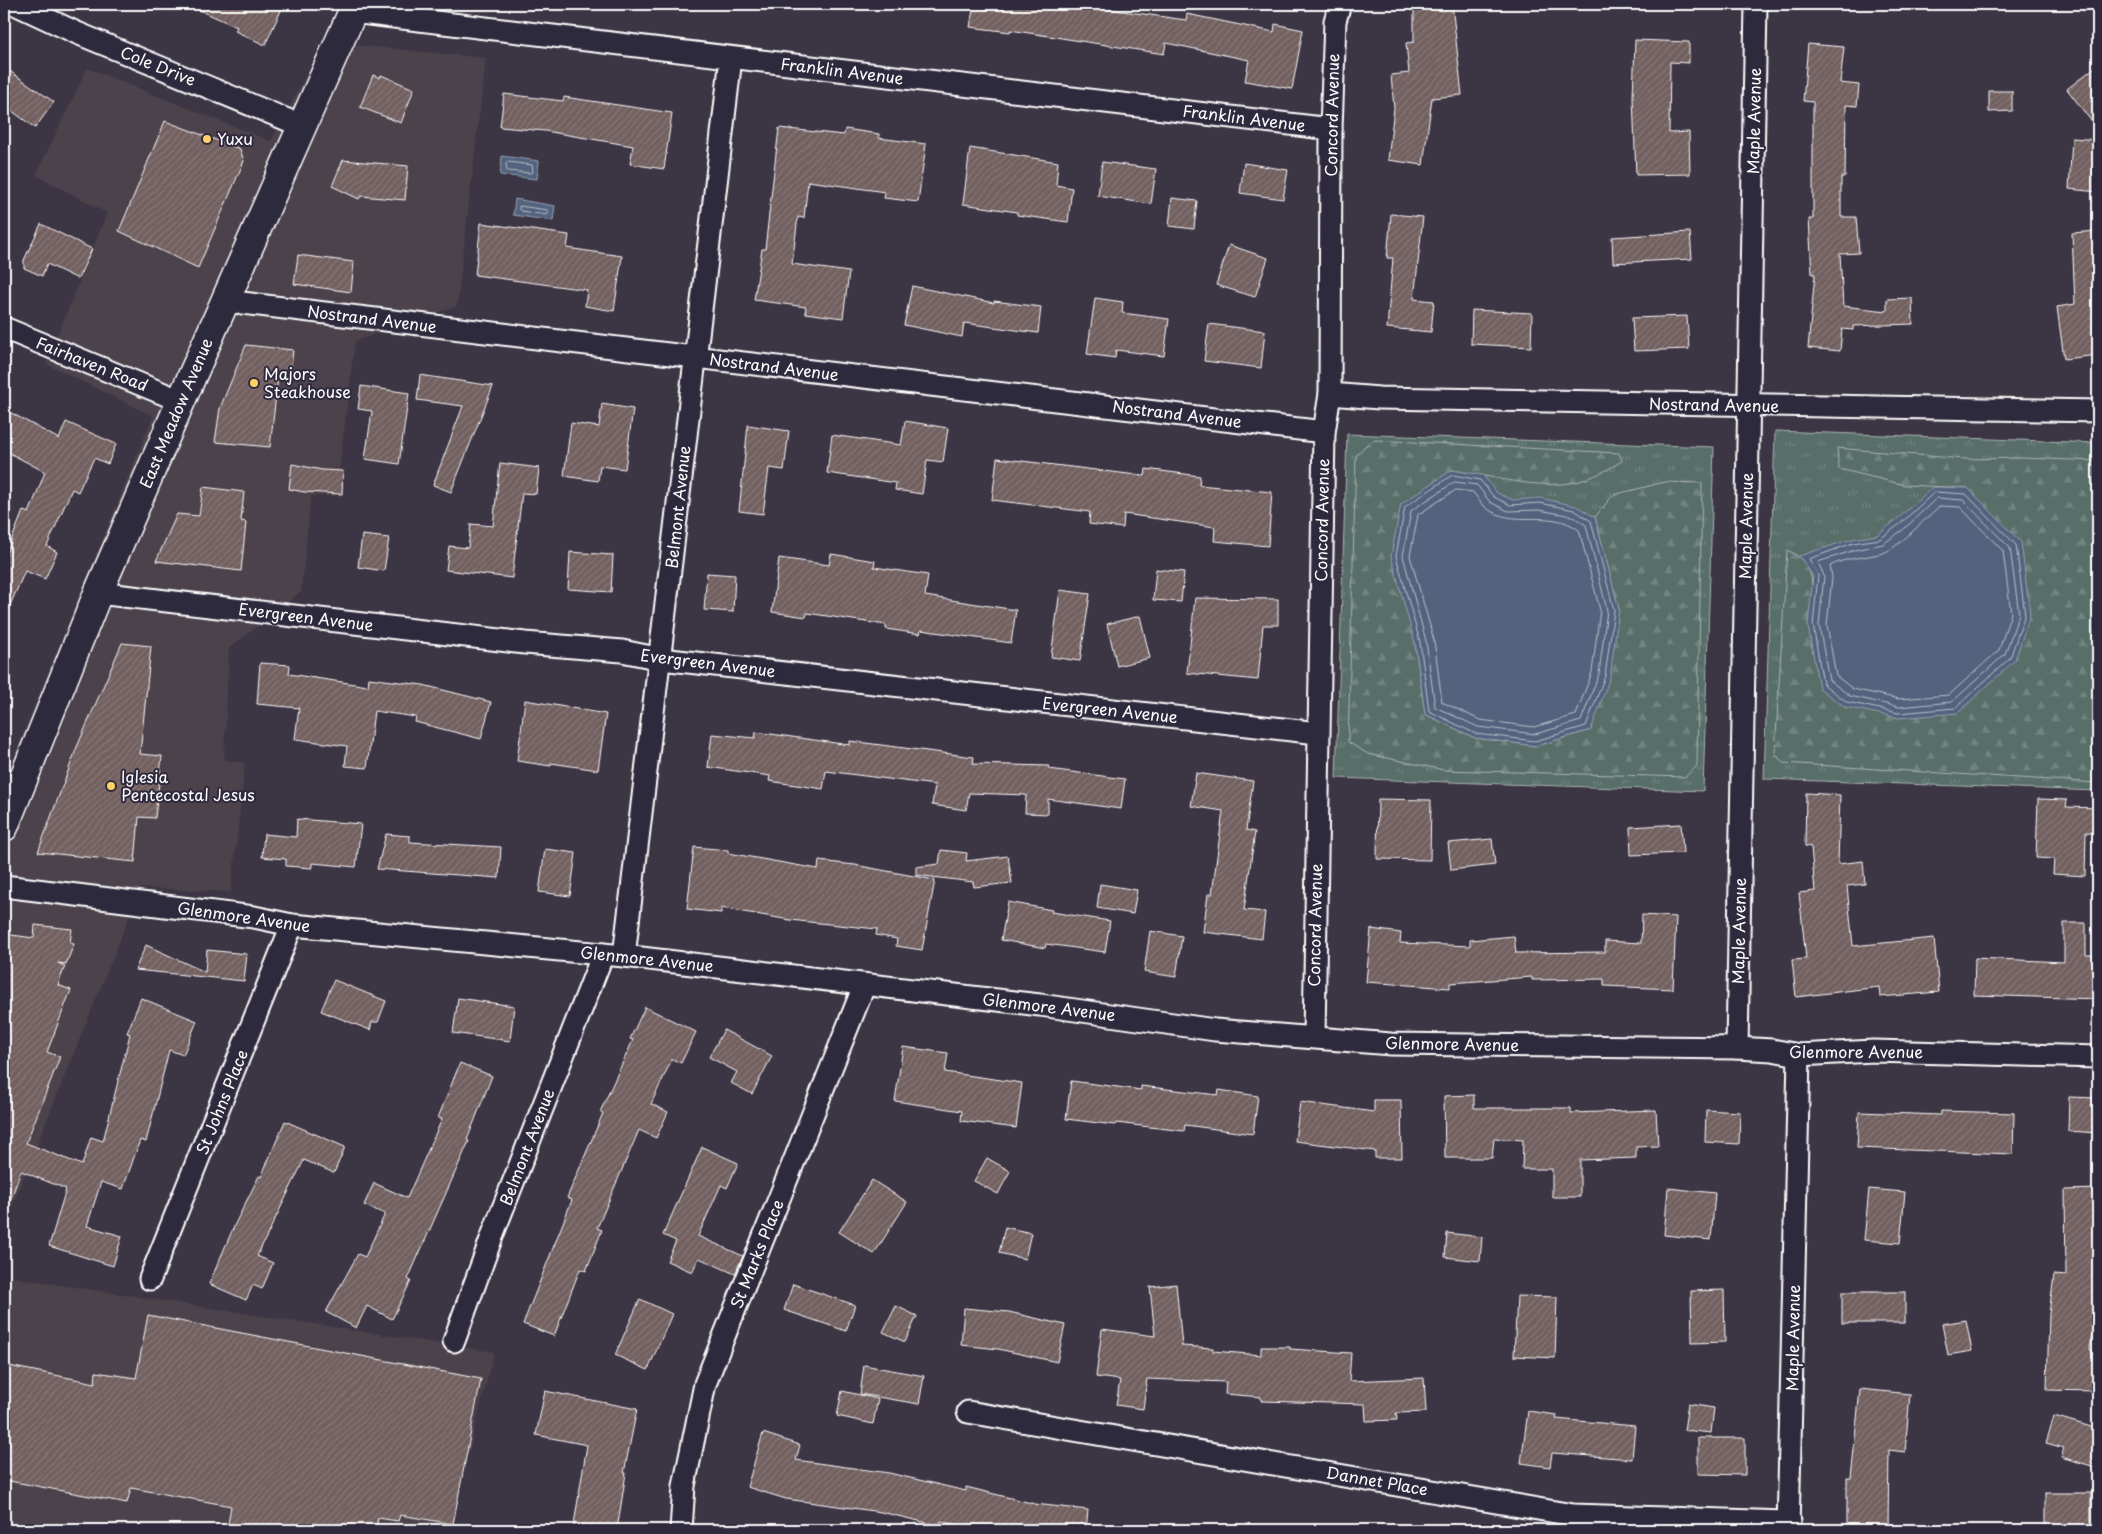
<svg xmlns="http://www.w3.org/2000/svg" width="2102" height="1534" viewBox="0 0 2102 1534" font-family="'Playpen Sans',sans-serif">
<style>
.built{fill:#4c424c}
.grass{fill:url(#grass-tufts);stroke:#acb6b4}
.forest{fill:url(#forest-firs);stroke:#acb6b4}
.water{fill:#52637d;stroke:#97a1b1}
.lines{fill:none;stroke-linecap:round;stroke-linejoin:round}
.shore{stroke:#bac1cb;stroke-width:1}
.building{fill:url(#building-hatch);stroke:#fff}
.street-casing{stroke:#fff;stroke-width:25}
.secondary-casing{stroke:#fff;stroke-width:31}
.street{stroke:#2f2a3d;stroke-width:21}
.secondary{stroke:#2f2a3d;stroke-width:28}
.poi-dot{fill:#ffd166;stroke:#2f2a3d;stroke-width:2}
.labels{text-anchor:middle;stroke-width:4;stroke-linejoin:round;paint-order:stroke}
.street-label{font-size:16px;fill:#fff;stroke:#2f2a3d}
.poi-label{font-size:16px;fill:#fff;stroke:#2f2a3d;text-anchor:start}
</style>
<defs>
<pattern id="grass-tufts" width="24" height="20" patternUnits="userSpaceOnUse" patternTransform="scale(1.25)"><rect width="24" height="20" fill="#586e69"/><path d="M3 7l-1-3M5 7V3M7 7l1-3M15 17l-1-3M17 17v-4M19 17l1-3" fill="none" stroke="#718480"/></pattern>
<pattern id="forest-firs" width="22" height="20" patternUnits="userSpaceOnUse" patternTransform="scale(1.25)"><rect width="22" height="20" fill="#586e69"/><path d="M5 1l3.5 6h-7zM16 11l3.5 6h-7z" fill="#718480"/></pattern>
<pattern id="building-hatch" width="6" height="6" patternUnits="userSpaceOnUse" patternTransform="scale(1.25)"><rect width="6" height="6" fill="#725f5f"/><path d="M-1 1l2-2M0 6l6-6M5 7l2-2" fill="none" stroke="#877777"/></pattern>
</defs>
<rect width="100%" height="100%" fill="#3c3544"/>
<filter id="ink" filterUnits="userSpaceOnUse"><feTurbulence type="fractalNoise" baseFrequency=".02" numOctaves="2"/><feDisplacementMap in="SourceGraphic" scale="10" xChannelSelector="R" yChannelSelector="G"/><feConvolveMatrix kernelMatrix="1 2 1 2 8 2 1 2 1" color-interpolation-filters="sRGB"/></filter>
<g filter="url(#ink)">
<g class="built">
<polygon points="324,42 486,58 457,306 355,341 336,496 311,496 301,592 229,648 224,760 245,763 231,892 141,888 4,1226 4,781 153,416 46,364 107,213 36,175 87,68 271,141"/>
<polygon points="4,1276 494,1352 449,1530 4,1530"/>
</g>
<g class="grass">
<polygon points="1775,431 2098,443 2098,791 1764,779"/>
<polygon points="1347,434 1714,447 1703,791 1336,778"/>
</g>
<g class="forest">
<path d="M1375 440 1619 453 1622 461C1608 470 1592 478 1576 482 1536 490 1492 476 1452 470L1415 643 1425 714 1475 738 1536 746 1591 730 1619 609 1595 517 1613 495 1665 482 1702 483 1697 766 1685 777 1444 770 1368 754 1348 742 1356 456 1366 445Z"/>
<path d="M1837 448 1963 459 2021 458 2098 461V783L1783 763 1775 753 1787 550C1822 566 1811 594 1808 626L1968 488 1905 485 1839 469Z"/>
</g>
<g class="water">
<polygon points="502,156 539,161 537,179 500,175"/>
<polygon points="515,199 555,206 553,221 513,215"/>
<polygon points="1452,470 1483,475 1497,493 1513,500 1540,498 1576,506 1595,517 1619,609 1610,677 1591,730 1536,746 1475,738 1425,714 1415,643 1391,556 1401,504"/>
<polygon points="1933,487 1968,488 2021,542 2030,615 2015,660 1958,713 1899,718 1845,707 1819,688 1808,626 1813,576 1799,556 1852,539 1877,535 1896,520"/>
</g>
<g class="lines">
<g class="shore">
<polygon points="508,162 532,165 533,172 530,173 507,171 506,164"/>
<polygon points="520,206 547,210 549,213 547,215 521,211 519,209"/>
<polygon points="1453,475 1480,480 1494,497 1510,505 1540,503 1574,510 1591,521 1614,610 1605,676 1586,726 1535,741 1476,734 1429,711 1420,642 1396,556 1405,507"/>
<polygon points="1455,482 1477,485 1490,502 1508,511 1539,510 1572,516 1586,525 1607,610 1599,674 1581,721 1535,734 1478,727 1435,707 1426,641 1403,556 1411,511"/>
<path d="M1456 490 1473 492C1477 497 1480 503 1485 507 1513 530 1549 507 1579 530L1600 610 1592 672 1576 715 1534 727 1480 720 1442 702 1434 640 1410 556 1418 515Z"/>
<polygon points="1935,492 1966,494 2016,545 2025,615 2010,658 1955,708 1898,713 1847,702 1823,684 1813,625 1818,575 1809,559 1853,543 1880,539 1900,524"/>
<polygon points="1937,498 1963,500 2010,548 2019,614 2005,654 1952,702 1899,707 1850,696 1829,680 1819,625 1824,576 1818,562 1855,550 1883,544 1904,529"/>
<path d="M1940 506 1960 507 2003 551 2011 613 1999 650 1949 695 1899 699 1853 689 1836 676 1827 625 1832 577 1830 566C1846 557 1865 558 1883 553 1900 547 1925 518 1940 506Z"/>
</g>
</g>
<g class="building">
<polygon points="186,4 284,4 265,45 235,31 237,27"/>
<polygon points="974,4 1072,4 1186,20 1187,14 1274,32 1275,24 1303,30 1292,89 1245,81 1249,60 1166,43 1164,54 1010,30 1010,32 970,27"/>
<polygon points="1414,4 1452,4 1462,95 1432,98 1423,165 1388,160 1394,108 1391,75 1409,73 1406,43 1414,42"/>
<polygon points="1635,40 1689,42 1689,63 1670,62 1669,133 1689,132 1690,174 1636,175 1633,97"/>
<polygon points="1808,44 1844,47 1840,83 1859,85 1857,106 1846,105 1845,177 1841,177 1841,217 1856,217 1859,253 1840,254 1843,306 1887,311 1887,299 1912,298 1913,324 1853,326 1853,330 1842,329 1840,351 1808,348 1815,274 1812,274 1809,219 1813,219 1813,102 1803,101"/>
<polygon points="2098,65 2098,130 2067,89"/>
<polygon points="4,67 54,102 35,128 4,105"/>
<polygon points="373,75 380,78 381,75 414,89 401,123 360,107"/>
<polygon points="1989,91 2012,91 2012,111 1989,112"/>
<polygon points="504,94 563,101 564,97 672,113 664,169 630,164 633,146 545,131 500,127"/>
<polygon points="165,121 240,149 244,161 198,268 119,231"/>
<polygon points="779,128 844,135 845,129 879,134 879,138 926,144 918,202 884,198 885,192 808,181 804,218 798,217 792,264 849,272 843,318 805,313 806,307 754,300 762,249 765,249"/>
<polygon points="2072,138 2098,140 2098,192 2069,189"/>
<polygon points="970,148 1058,162 1056,185 1072,188 1068,222 1017,215 1017,212 963,204"/>
<polygon points="343,160 408,166 405,200 361,196 359,199 332,186"/>
<polygon points="1102,162 1156,169 1151,204 1098,196"/>
<polygon points="1244,163 1288,170 1283,199 1240,193"/>
<polygon points="1172,198 1197,201 1194,229 1169,226"/>
<polygon points="1391,214 1423,217 1414,299 1434,301 1431,332 1387,328 1393,258 1387,258"/>
<polygon points="481,223 569,235 567,248 622,256 614,311 585,306 587,290 475,275"/>
<polygon points="41,224 92,249 78,279 47,264 42,276 24,268 24,260"/>
<polygon points="2098,231 2098,355 2064,359 2057,307 2075,304 2072,233"/>
<polygon points="1690,232 1692,259 1613,263 1612,237"/>
<polygon points="1229,245 1268,258 1255,297 1216,285"/>
<polygon points="298,255 354,262 351,292 294,284"/>
<polygon points="912,286 994,303 994,301 1041,307 1038,333 964,323 962,337 904,325"/>
<polygon points="1095,298 1123,302 1122,313 1169,319 1164,356 1116,350 1115,358 1087,354"/>
<polygon points="1472,310 1532,313 1531,347 1471,344"/>
<polygon points="1687,316 1689,349 1634,351 1632,318"/>
<polygon points="1209,324 1265,331 1261,368 1204,361"/>
<polygon points="246,345 293,350 290,378 278,377 270,447 215,442 220,408"/>
<polygon points="420,375 493,386 451,492 433,485 463,406 417,400"/>
<polygon points="361,386 409,393 399,464 365,459 372,411 358,409"/>
<polygon points="602,404 633,409 625,469 600,466 598,481 564,476 571,423 599,427"/>
<polygon points="4,409 59,439 66,422 116,444 108,464 94,458 78,492 72,489 47,546 57,552 45,579 25,571 4,619 4,559 23,511 29,513 45,472 4,450"/>
<polygon points="905,421 948,428 943,462 927,460 922,494 895,490 896,483 827,473 832,435 901,445"/>
<polygon points="748,425 789,431 784,470 769,468 763,514 739,511"/>
<polygon points="997,458 1145,476 1146,469 1200,476 1199,485 1272,492 1268,546 1214,541 1215,527 1124,514 1123,528 1089,524 1090,512 992,500"/>
<polygon points="500,463 539,468 536,494 522,493 512,578 446,570 449,546 468,548 471,524 493,526"/>
<polygon points="292,464 322,470 343,471 342,494 304,492 289,489"/>
<polygon points="203,487 244,492 241,521 246,522 241,571 156,561 177,514 199,516"/>
<polygon points="362,535 389,538 384,571 358,567"/>
<polygon points="570,552 613,555 611,592 568,589"/>
<polygon points="831,554 875,561 874,567 928,575 925,596 1016,610 1011,643 921,630 920,634 886,629 886,625 807,613 806,617 772,612 779,558 829,565"/>
<polygon points="1156,569 1184,572 1181,602 1153,600"/>
<polygon points="707,573 735,575 733,612 704,610"/>
<polygon points="1060,590 1090,594 1080,661 1051,657"/>
<polygon points="1195,598 1278,599 1278,625 1263,625 1258,680 1187,673"/>
<polygon points="1140,616 1150,658 1117,666 1107,624"/>
<polygon points="122,643 151,646 140,754 162,756 155,818 139,817 135,862 38,852 77,747"/>
<polygon points="260,663 290,665 289,674 368,686 369,678 423,685 491,702 481,739 415,722 416,717 374,711 367,768 345,766 347,746 295,739 299,708 257,704"/>
<polygon points="525,700 606,714 598,770 551,763 551,766 517,761"/>
<polygon points="756,732 850,745 850,741 974,757 973,764 1049,766 1049,769 1125,779 1121,809 1048,799 1048,814 1025,813 1026,795 969,793 966,810 932,805 935,785 826,771 823,789 769,781 770,776 708,767 712,734 755,738"/>
<polygon points="1196,773 1253,781 1246,830 1255,832 1244,910 1265,912 1262,939 1203,932 1208,894 1212,894 1223,811 1191,806"/>
<polygon points="1806,793 1840,795 1838,864 1863,861 1865,884 1847,886 1853,946 1934,938 1939,992 1880,997 1879,987 1796,997 1792,960 1806,959 1799,893 1815,891 1811,847 1805,846"/>
<polygon points="1378,799 1431,800 1430,860 1377,859"/>
<polygon points="2038,799 2067,800 2066,807 2098,808 2098,833 2086,832 2085,876 2053,874 2054,859 2036,858"/>
<polygon points="297,819 361,824 356,867 312,863 312,868 286,866 286,859 262,857 264,834 296,837"/>
<polygon points="1681,824 1683,853 1631,855 1630,827"/>
<polygon points="386,834 410,836 410,842 501,847 499,878 377,869"/>
<polygon points="1492,839 1495,865 1451,870 1448,843"/>
<polygon points="694,847 728,850 728,853 818,869 819,861 855,865 935,880 922,950 896,946 897,939 876,935 877,929 790,920 721,908 721,913 687,909"/>
<polygon points="545,849 576,853 570,896 539,892"/>
<polygon points="941,850 967,853 966,861 1008,856 1012,883 974,887 973,882 916,875 916,867 939,864"/>
<polygon points="1100,884 1137,890 1133,914 1097,908"/>
<polygon points="1008,902 1052,910 1051,912 1110,921 1105,952 1046,944 1045,948 1001,940"/>
<polygon points="1642,915 1676,917 1673,989 1604,986 1604,979 1532,980 1532,977 1450,983 1450,988 1366,982 1371,929 1401,933 1400,943 1470,946 1470,940 1514,936 1516,953 1605,952 1605,941 1641,943"/>
<polygon points="2064,923 2086,923 2086,955 2098,955 2098,999 1974,995 1975,958 2064,962"/>
<polygon points="35,925 72,929 70,943 74,944 66,964 58,963 65,966 58,985 71,990 47,1052 60,1057 26,1143 82,1165 91,1137 103,1141 130,1034 127,1033 141,998 197,1021 183,1055 169,1050 146,1142 140,1140 123,1189 101,1182 87,1226 122,1236 113,1266 49,1246 66,1189 21,1171 6,1212 4,1212 4,934 34,938"/>
<polygon points="1150,931 1182,936 1176,977 1144,972"/>
<polygon points="146,945 205,972 207,950 247,954 244,981 135,970"/>
<polygon points="334,980 386,1001 378,1022 372,1022 370,1030 321,1011"/>
<polygon points="458,998 514,1006 510,1041 453,1033"/>
<polygon points="645,1007 696,1032 681,1063 672,1059 651,1104 668,1112 656,1138 639,1130 597,1228 602,1230 586,1271 580,1269 554,1336 523,1324 572,1200 567,1198 603,1113 600,1112 633,1040 630,1039"/>
<polygon points="724,1030 772,1056 752,1094 731,1083 737,1072 709,1057"/>
<polygon points="903,1047 948,1053 945,1072 1022,1083 1016,1128 961,1121 962,1111 895,1101"/>
<polygon points="460,1063 492,1076 467,1140 469,1141 408,1279 411,1281 392,1319 367,1306 356,1328 326,1312 358,1254 365,1257 385,1214 364,1205 374,1183 407,1198 442,1119 438,1118"/>
<polygon points="1071,1081 1141,1090 1141,1086 1218,1095 1219,1090 1258,1096 1253,1134 1185,1125 1184,1131 1116,1123 1115,1125 1066,1119"/>
<polygon points="1474,1095 1474,1108 1571,1108 1571,1113 1656,1110 1658,1146 1636,1147 1636,1158 1580,1160 1580,1197 1552,1197 1552,1169 1522,1169 1523,1140 1494,1138 1492,1158 1445,1158 1444,1096"/>
<polygon points="2069,1097 2098,1098 2098,1133 2068,1131"/>
<polygon points="1374,1100 1401,1100 1402,1158 1375,1158 1375,1151 1295,1141 1300,1102 1374,1112"/>
<polygon points="1706,1110 1740,1112 1739,1144 1705,1142"/>
<polygon points="1941,1111 2014,1113 2013,1154 1857,1148 1859,1112 1941,1115"/>
<polygon points="285,1121 345,1147 334,1173 304,1160 257,1256 273,1263 262,1289 253,1285 246,1300 209,1284 235,1224 259,1176 261,1177"/>
<polygon points="702,1147 738,1163 727,1188 721,1185 698,1236 743,1256 735,1274 699,1258 692,1272 667,1261 676,1241 663,1235"/>
<polygon points="987,1158 1010,1171 998,1194 974,1181"/>
<polygon points="872,1180 907,1202 874,1254 839,1232"/>
<polygon points="1668,1188 1715,1193 1711,1240 1664,1235"/>
<polygon points="1869,1189 1905,1192 1900,1243 1864,1240"/>
<polygon points="2098,1189 2098,1289 2090,1350 2095,1350 2094,1391 2047,1390 2049,1314 2054,1275 2066,1276 2065,1190"/>
<polygon points="1005,1227 1031,1233 1025,1259 999,1253"/>
<polygon points="1447,1233 1482,1237 1480,1261 1445,1257"/>
<polygon points="793,1284 855,1305 846,1331 784,1310"/>
<polygon points="1176,1284 1182,1346 1213,1348 1213,1351 1261,1355 1261,1347 1290,1347 1290,1349 1351,1353 1349,1381 1424,1378 1426,1412 1396,1413 1397,1420 1366,1421 1365,1404 1261,1401 1261,1397 1225,1394 1226,1382 1147,1379 1143,1409 1116,1405 1120,1380 1096,1377 1102,1329 1155,1336 1150,1287"/>
<polygon points="1724,1290 1725,1342 1692,1343 1691,1291"/>
<rect x="1842" y="1292" width="63" height="31"/>
<polygon points="1517,1296 1557,1297 1555,1358 1514,1356"/>
<polygon points="640,1299 672,1314 648,1370 615,1355"/>
<polygon points="896,1306 917,1316 905,1342 883,1332"/>
<polygon points="964,1308 1009,1312 1065,1325 1057,1362 998,1349 961,1345"/>
<polygon points="148,1315 481,1379 453,1524 400,1515 398,1521 378,1518 376,1530 227,1530 231,1506 131,1488 127,1503 4,1480 4,1365 95,1383 96,1372 136,1378"/>
<polygon points="1966,1320 1972,1351 1948,1355 1942,1324"/>
<polygon points="864,1365 924,1376 919,1404 860,1394"/>
<polygon points="1860,1389 1910,1394 1905,1452 1889,1450 1888,1528 1847,1528 1847,1478 1851,1478"/>
<polygon points="545,1391 637,1409 624,1473 626,1473 617,1530 573,1530 587,1445 536,1435"/>
<polygon points="842,1391 878,1399 873,1424 837,1416"/>
<polygon points="1688,1404 1714,1408 1711,1433 1684,1430"/>
<polygon points="1528,1411 1557,1415 1556,1419 1635,1426 1632,1459 1552,1453 1550,1467 1521,1463"/>
<polygon points="2054,1416 2098,1429 2098,1445 2092,1466 2061,1457 2064,1448 2046,1443"/>
<polygon points="763,1433 800,1445 796,1460 889,1473 966,1491 966,1487 1035,1504 1088,1510 1086,1530 979,1530 941,1521 940,1526 881,1512 786,1499 747,1487"/>
<polygon points="1698,1438 1745,1438 1745,1475 1698,1474"/>
<rect x="2045" y="1493" width="46" height="37"/>
</g>
<g class="lines">
<defs>
<g id="street">
<polyline points="15,4 77,33 302,126"/>
<polyline points="352,12 1331,129"/>
<polyline points="225,301 1324,432"/>
<polyline points="4,328 181,401"/>
<polyline points="1330,394 1379,398 2098,411"/>
<polyline points="98,593 525,643 622,651 661,659 1318,733"/>
<polyline points="4,886 254,917 292,925 624,956 1040,1005 1215,1030 1391,1044 1737,1048 1772,1050 1799,1055 1873,1051 2098,1057"/>
<polyline points="624,956 731,58"/>
<polyline points="1314,1037 1324,432 1330,394 1331,129 1335,21 1340,4"/>
<polyline points="1737,1048 1756,4"/>
<polyline points="150,1279 292,925"/>
<polyline points="454,1341 494,1231 603,954"/>
<polyline points="968,1412 1573,1515 1789,1522"/>
<polyline points="681,1530 684,1486 705,1384 864,986"/>
<polyline points="1788,1530 1799,1055"/>
</g>
<polyline id="secondary" points="4,827 98,593 181,401 356,4"/>
</defs>
<use href="#street" class="street-casing"/>
<use href="#secondary" class="secondary-casing"/>
<use href="#street" class="street"/>
<use href="#secondary" class="secondary"/>
</g>
</g>
<g class="poi-dot">
<circle cx="207" cy="139" r="5"/>
<circle cx="254" cy="383" r="5"/>
<circle cx="111" cy="786" r="5"/>
</g>
<g class="labels">
<g class="street-label">
<text transform="translate(158 66) rotate(22)" y="6">Cole Drive</text>
<text transform="translate(842 71) rotate(7)" y="6">Franklin Avenue</text>
<text transform="translate(1332 115) rotate(-89)" y="6">Concord Avenue</text>
<text transform="translate(1244 118) rotate(7)" y="6">Franklin Avenue</text>
<text transform="translate(1754 121) rotate(-89)" y="6">Maple Avenue</text>
<text transform="translate(372 319) rotate(7)" y="6">Nostrand Avenue</text>
<text transform="translate(92 364) rotate(22)" y="6">Fairhaven Road</text>
<text transform="translate(774 367) rotate(7)" y="6">Nostrand Avenue</text>
<text transform="translate(1714 405) rotate(1)" y="6">Nostrand Avenue</text>
<text transform="translate(176 413) rotate(-67)" y="6">East Meadow Avenue</text>
<text transform="translate(1177 414) rotate(7)" y="6">Nostrand Avenue</text>
<text transform="translate(678 507) rotate(-84)" y="6">Belmont Avenue</text>
<text transform="translate(1322 520) rotate(-89)" y="6">Concord Avenue</text>
<text transform="translate(1746 526) rotate(-89)" y="6">Maple Avenue</text>
<text transform="translate(306 617) rotate(7)" y="6">Evergreen Avenue</text>
<text transform="translate(708 663) rotate(7)" y="6">Evergreen Avenue</text>
<text transform="translate(1110 710) rotate(6)" y="6">Evergreen Avenue</text>
<text transform="translate(244 917) rotate(8)" y="6">Glenmore Avenue</text>
<text transform="translate(1315 925) rotate(-89)" y="6">Concord Avenue</text>
<text transform="translate(1739 931) rotate(-89)" y="6">Maple Avenue</text>
<text transform="translate(647 959) rotate(6)" y="6">Glenmore Avenue</text>
<text transform="translate(1049 1007) rotate(7)" y="6">Glenmore Avenue</text>
<text transform="translate(1452 1044) rotate(1)" y="6">Glenmore Avenue</text>
<text x="1856" y="1058">Glenmore Avenue</text>
<text transform="translate(222 1102) rotate(-68)" y="6">St Johns Place</text>
<text transform="translate(527 1147) rotate(-69)" y="6">Belmont Avenue</text>
<text transform="translate(757 1254) rotate(-68)" y="6">St Marks Place</text>
<text transform="translate(1793 1338) rotate(-89)" y="6">Maple Avenue</text>
<text transform="translate(1377 1481) rotate(10)" y="6">Dannet Place</text>
</g>
<g class="poi-label">
<text x="217" y="145">Yuxu</text>
<text x="264" y="380">Majors<tspan x="264" dy="18">Steakhouse</tspan></text>
<text x="121" y="783">Iglesia<tspan x="121" dy="18">Pentecostal Jesus</tspan></text>
</g>
</g>
<rect width="2102" height="1534" fill="none" stroke="#2f2a3d" stroke-width="20"/>
<rect x="10" y="10" width="2082" height="1514" fill="none" stroke="#fff" stroke-width="2" filter="url(#ink)"/>
</svg>
